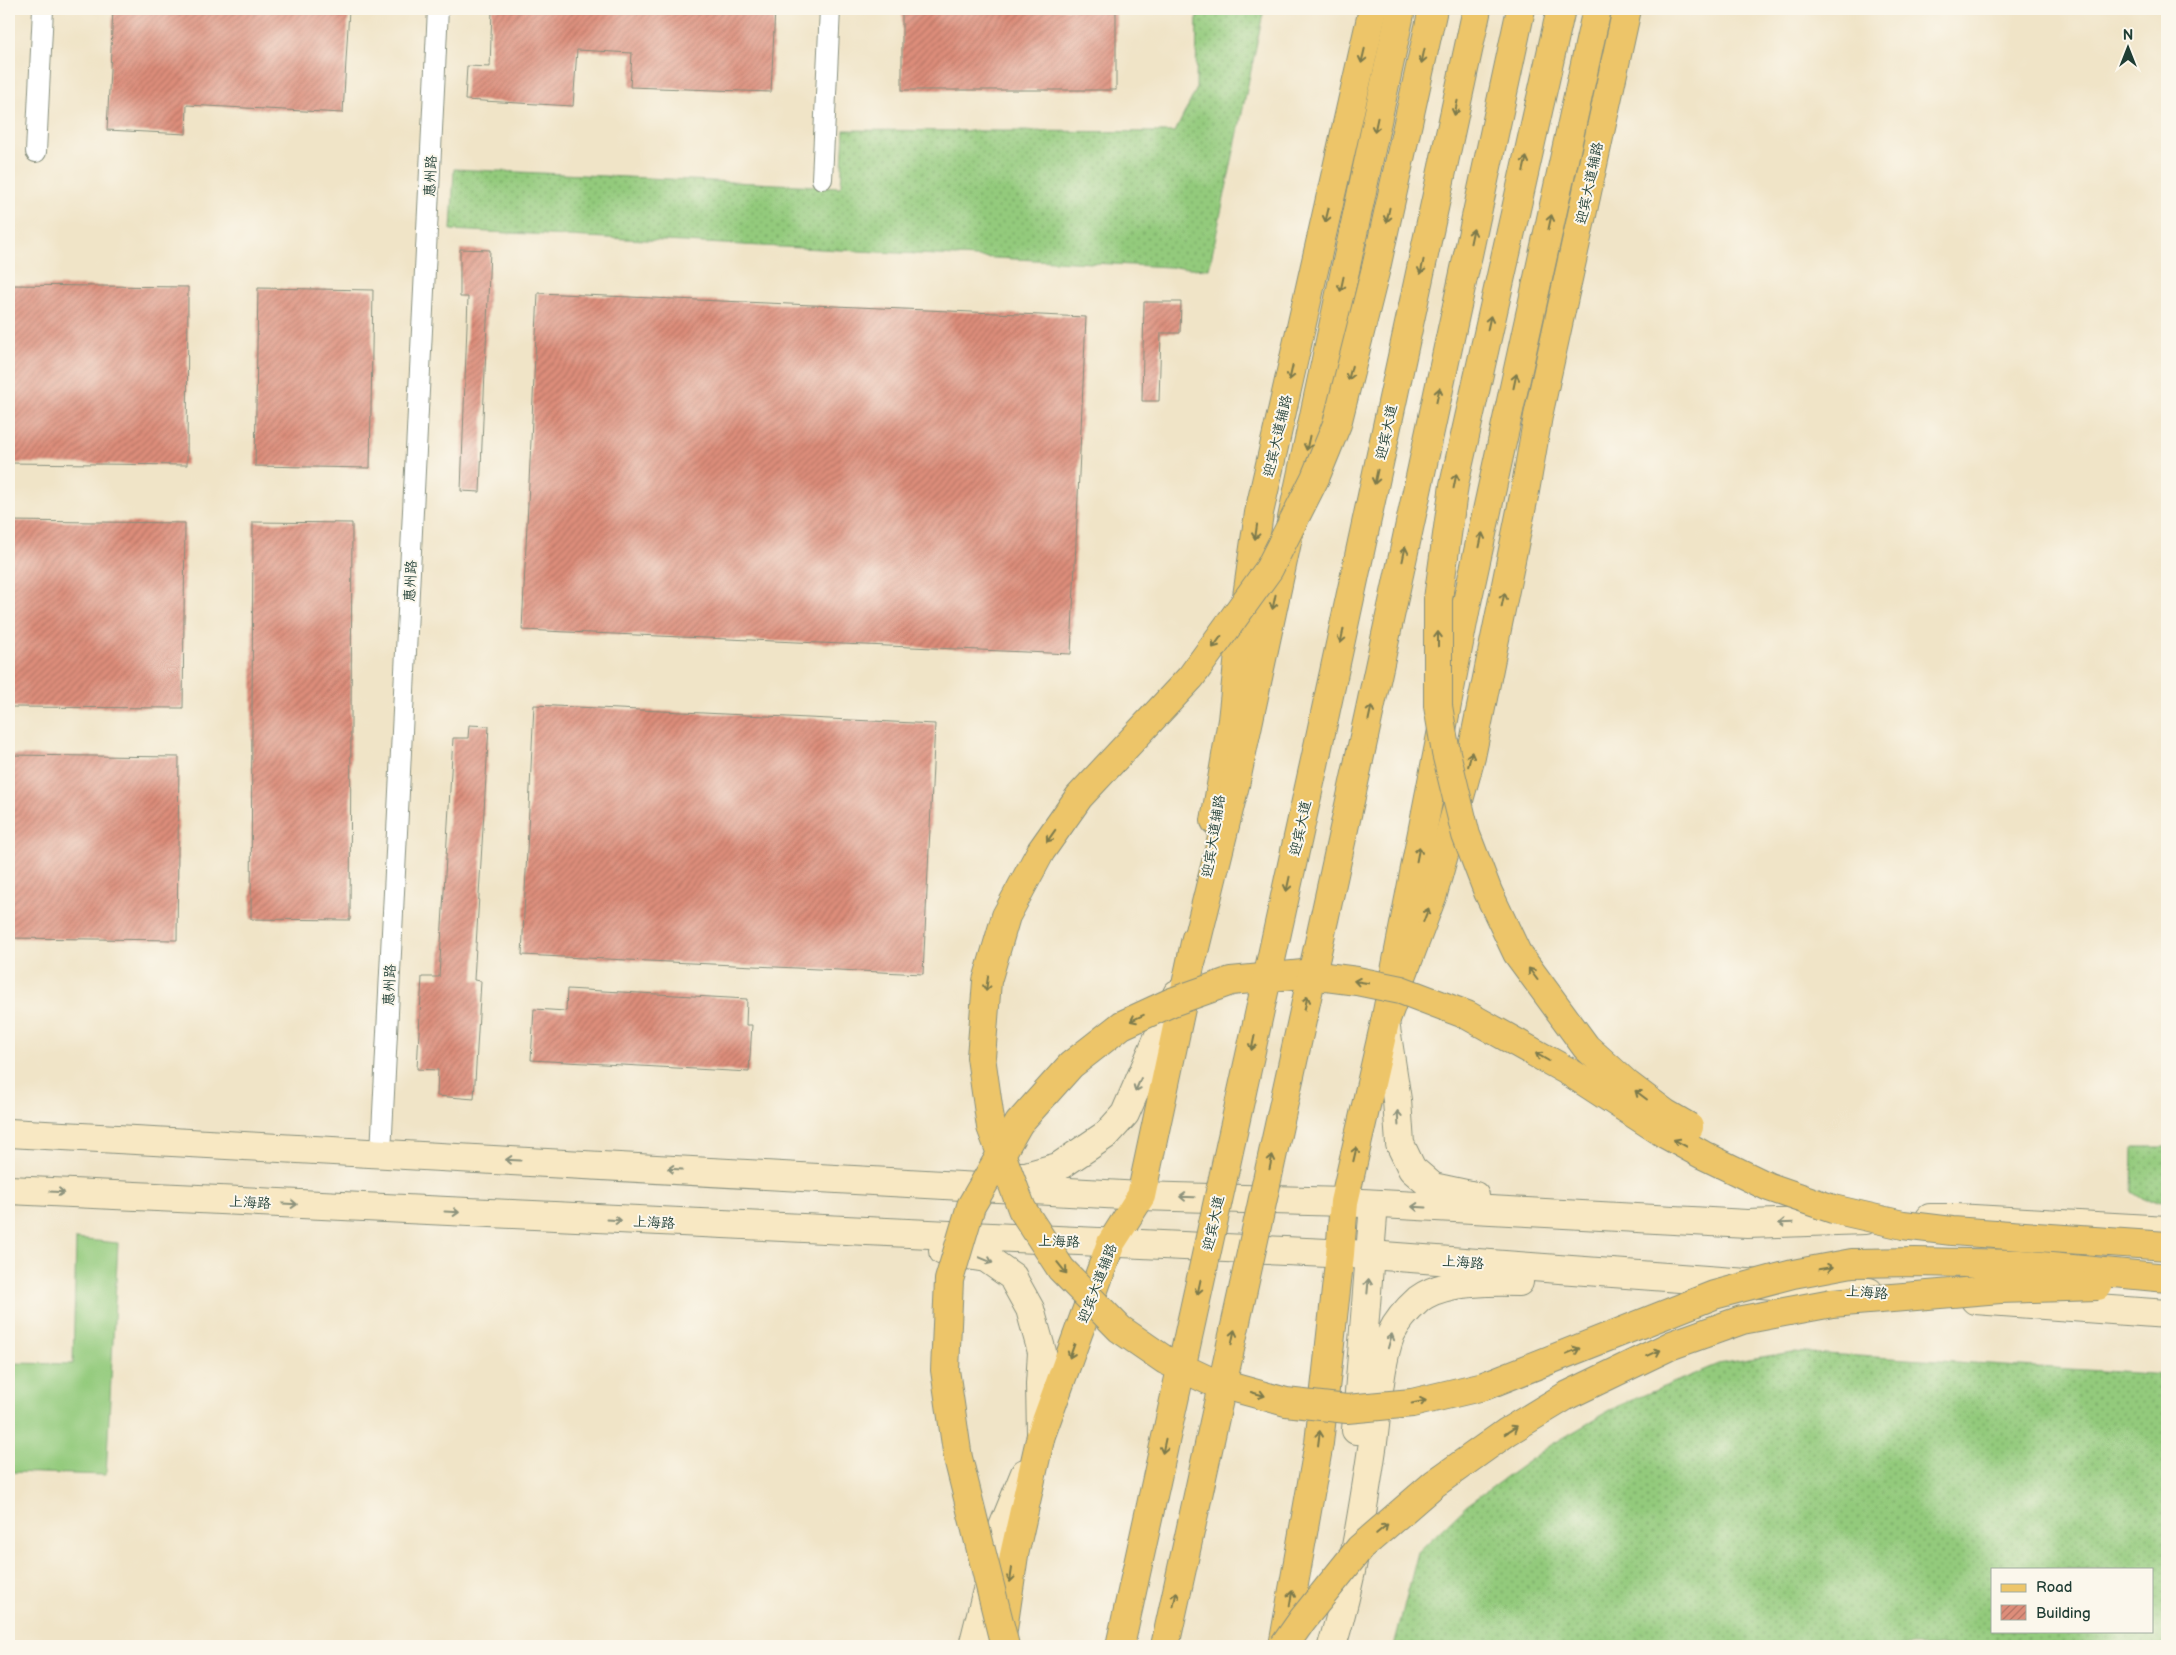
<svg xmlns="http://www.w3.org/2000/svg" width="2176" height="1655" viewBox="0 0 2176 1655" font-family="'Balsamiq Sans','LXGW WenKai TC',sans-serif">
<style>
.grass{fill:url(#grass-dots);stroke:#598458;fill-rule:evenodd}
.garden{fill:#93ca7c;stroke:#598458}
.building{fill:url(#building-hatch)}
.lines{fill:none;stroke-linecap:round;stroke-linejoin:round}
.street-casing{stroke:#88907e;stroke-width:22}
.secondary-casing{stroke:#88907e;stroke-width:30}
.primary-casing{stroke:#88907e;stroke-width:30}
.highway-casing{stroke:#88907e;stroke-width:30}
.street{stroke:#fff;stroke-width:20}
.secondary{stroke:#f8e8c3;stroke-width:28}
.primary{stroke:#edc569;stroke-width:28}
.highway{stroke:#edc569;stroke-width:28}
.highway-bridge-casing{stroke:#88907e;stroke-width:30;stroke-linecap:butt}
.highway-bridge{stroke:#edc569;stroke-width:28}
.oneway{stroke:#7c7a4c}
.oneway2{stroke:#8c927c}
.labels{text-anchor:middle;stroke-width:4;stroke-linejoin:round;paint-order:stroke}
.street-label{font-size:14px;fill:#1f3d34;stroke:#fbf7ec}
</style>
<defs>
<pattern id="grass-dots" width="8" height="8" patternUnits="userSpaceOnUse" patternTransform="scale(1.25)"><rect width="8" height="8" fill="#93ca7c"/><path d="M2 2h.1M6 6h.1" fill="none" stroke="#77a566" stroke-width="1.8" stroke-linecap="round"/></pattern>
<pattern id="building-hatch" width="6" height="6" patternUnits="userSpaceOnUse" patternTransform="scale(1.25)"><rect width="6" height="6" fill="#dd8d7a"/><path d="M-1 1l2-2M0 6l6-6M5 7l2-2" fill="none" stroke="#b37465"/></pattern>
</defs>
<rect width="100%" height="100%" fill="#fbf7ec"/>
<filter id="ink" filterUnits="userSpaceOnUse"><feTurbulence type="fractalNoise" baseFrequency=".02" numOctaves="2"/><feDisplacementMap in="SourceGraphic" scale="10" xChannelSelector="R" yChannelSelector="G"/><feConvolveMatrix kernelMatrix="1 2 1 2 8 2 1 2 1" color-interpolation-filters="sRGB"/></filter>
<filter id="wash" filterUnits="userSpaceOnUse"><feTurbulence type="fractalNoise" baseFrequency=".0096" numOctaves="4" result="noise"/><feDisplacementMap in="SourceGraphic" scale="20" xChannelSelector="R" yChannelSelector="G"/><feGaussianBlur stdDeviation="1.12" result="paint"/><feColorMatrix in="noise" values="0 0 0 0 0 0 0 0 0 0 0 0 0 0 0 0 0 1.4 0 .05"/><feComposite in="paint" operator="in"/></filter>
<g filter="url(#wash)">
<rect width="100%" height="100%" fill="#f0e4c7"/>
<g class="grass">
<polygon points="1197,9 1264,9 1209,269 451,230 454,169 841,187 844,130 1175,132 1196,90"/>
<polygon points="2133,1147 2167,1147 2167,1201 2144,1200 2132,1192"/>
<path d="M1793 1352 2167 1375V1646H1394L1418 1552 1466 1506 1551 1445 1618 1406 1718 1364ZM1992 1569H2152V1631H1992Z"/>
</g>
<polygon class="garden" points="76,1239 118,1243 106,1475 9,1472 9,1363 73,1364"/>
<g id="blocks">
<g class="building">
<polygon points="113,9 349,9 343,113 187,105 186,134 107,130"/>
<polygon points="492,9 775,9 771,92 630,87 632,53 577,50 573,106 465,100 467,66 490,67"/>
<rect x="902" y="9" width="214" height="81"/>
<polygon points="460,249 490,250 480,492 461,491 468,297 460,297"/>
<polygon points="9,285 188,287 187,465 9,463"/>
<polygon points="258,288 373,290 370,468 255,466"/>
<polygon points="538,293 1086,317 1071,654 522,630"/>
<polygon points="1144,302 1181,302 1180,333 1161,333 1159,401 1142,401"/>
<polygon points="9,521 185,523 183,708 9,707"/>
<polygon points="253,522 352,523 350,920 251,919"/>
<polygon points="534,705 935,724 923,974 522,955"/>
<polygon points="469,725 489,726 474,980 481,981 474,1099 437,1096 438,1070 417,1069 422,977 439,977 453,738 468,738"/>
<polygon points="9,755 179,757 177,940 9,938"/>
<polygon points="567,989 747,999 746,1025 752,1025 749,1072 531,1060 534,1009 566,1011"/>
</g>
</g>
</g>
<g filter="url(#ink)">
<use href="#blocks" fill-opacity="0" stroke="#88907e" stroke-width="1"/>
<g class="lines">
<defs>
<g id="street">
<polyline points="36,152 43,9"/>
<polyline points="822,179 830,9"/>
<polyline points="381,1153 438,9"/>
</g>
<g id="secondary">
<polyline points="1385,1022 1397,1100 1400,1144 1412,1169 1433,1187 1475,1196"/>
<polyline points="9,1133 1141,1196 1344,1202 1747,1224 1865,1220"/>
<polyline points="1007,1176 1026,1176 1058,1167 1107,1134 1125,1114 1177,994"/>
<polyline points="9,1190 1370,1255 1869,1292"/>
<polyline points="1930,1218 1956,1218 2167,1230"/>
<polyline points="943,1251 986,1258 1013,1277 1015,1282 1030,1309 1042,1352 1040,1384 1041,1434"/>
<polyline points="1975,1300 2167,1314"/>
<polyline points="1356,1430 1374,1204"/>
<polyline points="973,1646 1003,1527 1025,1473"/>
<path d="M1332 1646C1352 1580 1363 1511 1373 1442 1377 1413 1380 1360 1391 1334 1397 1321 1409 1308 1419 1299 1442 1281 1491 1281 1519 1282"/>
</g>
<g id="primary">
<polyline points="1215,821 1232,720 1240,645 1259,513 1373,9"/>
<polyline points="1002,1636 1014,1555 1041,1435 1111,1243 1141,1196 1196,938"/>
<polyline points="1283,1646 1319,1443 1340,1254 1344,1202 1385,1022 1433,894 1471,757 1525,491 1538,416 1627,9"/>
</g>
<g id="highway">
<polyline points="1438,599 1454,485 1561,9"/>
<polyline points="1317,751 1477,9"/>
<polyline points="1359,760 1521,9"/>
<polyline points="1192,960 1235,785 1401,9"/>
<polyline points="1385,1022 1467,602 1597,9"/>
</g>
</defs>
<use href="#street" class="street-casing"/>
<use href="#secondary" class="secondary-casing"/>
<use href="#primary" class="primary-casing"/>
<use href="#highway" class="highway-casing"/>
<use href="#street" class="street"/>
<use href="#secondary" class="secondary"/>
<use href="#primary" class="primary"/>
<use href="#highway" class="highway"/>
<defs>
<g id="highway-bridge">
<polyline points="1433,9 1376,268 1337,424 1315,478 1269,569 1191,677 1079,797 1041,851 1006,916 987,981 981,1057 991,1127 1022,1209 1061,1269 1120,1329 1165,1360 1210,1381 1286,1402 1347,1409 1412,1403 1484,1386 1714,1295 1793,1274 1852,1263 1915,1262 2020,1264 2167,1278"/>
<polyline points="1438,599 1438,706 1446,753 1466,835 1488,892 1517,953 1586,1047 1628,1085 1665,1113 1689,1127"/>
<polyline points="1005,1646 958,1458 945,1370 949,1280 971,1206 1019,1123 1071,1065 1122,1025 1172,1002 1231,981 1303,974 1357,981 1401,990 1467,1015 1571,1073 1665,1134 1703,1155 1769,1187 1833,1209 1903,1225 1952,1231 2167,1246"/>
<polyline points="1120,1646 1317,751"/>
<polyline points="1165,1646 1359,760"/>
<polyline points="1284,1646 1303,1619 1360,1548 1434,1484 1507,1432 1566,1396 1672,1345 1742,1320 1832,1303 2000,1289 2098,1286"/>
</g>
</defs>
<use href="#highway-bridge" class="highway-bridge-casing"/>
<use href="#highway-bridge" class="highway-bridge"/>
</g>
<defs><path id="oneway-shaft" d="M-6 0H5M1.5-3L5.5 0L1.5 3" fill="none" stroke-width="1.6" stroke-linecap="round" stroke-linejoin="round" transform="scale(1.25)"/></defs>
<g class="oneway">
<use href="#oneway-shaft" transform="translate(1363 56) rotate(103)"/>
<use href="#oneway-shaft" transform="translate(1423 56) rotate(102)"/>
<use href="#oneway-shaft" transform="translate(1456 108) rotate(102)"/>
<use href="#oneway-shaft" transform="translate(1376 125) rotate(102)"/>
<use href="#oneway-shaft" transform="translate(1525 164) rotate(-77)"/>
<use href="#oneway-shaft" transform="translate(1327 215) rotate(103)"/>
<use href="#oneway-shaft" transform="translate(1388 215) rotate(102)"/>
<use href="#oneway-shaft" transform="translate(1550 222) rotate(-78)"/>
<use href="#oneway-shaft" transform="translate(1472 236) rotate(-78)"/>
<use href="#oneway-shaft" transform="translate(1422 267) rotate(102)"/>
<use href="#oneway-shaft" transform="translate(1342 284) rotate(102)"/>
<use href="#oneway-shaft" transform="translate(1489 323) rotate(-78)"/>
<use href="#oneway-shaft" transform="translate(1291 373) rotate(103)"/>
<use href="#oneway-shaft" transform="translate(1350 373) rotate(104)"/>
<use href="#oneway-shaft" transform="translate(1515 381) rotate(-78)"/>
<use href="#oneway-shaft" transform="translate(1438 395) rotate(-78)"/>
<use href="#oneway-shaft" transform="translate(1308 443) rotate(102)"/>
<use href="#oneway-shaft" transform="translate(1376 477) rotate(102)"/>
<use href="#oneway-shaft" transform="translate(1455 481) rotate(-79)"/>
<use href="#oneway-shaft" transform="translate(1256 532) rotate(98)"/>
<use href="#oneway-shaft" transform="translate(1481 540) rotate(-78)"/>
<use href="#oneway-shaft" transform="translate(1404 554) rotate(-78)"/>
<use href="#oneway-shaft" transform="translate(1503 600) rotate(-78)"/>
<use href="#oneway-shaft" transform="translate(1274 602) rotate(102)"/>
<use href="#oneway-shaft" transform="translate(1342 636) rotate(102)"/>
<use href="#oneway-shaft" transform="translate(1438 639) rotate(-90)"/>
<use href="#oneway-shaft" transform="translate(1217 642) rotate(126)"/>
<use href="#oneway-shaft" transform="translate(1370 713) rotate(-78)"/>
<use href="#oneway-shaft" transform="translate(1470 759) rotate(-76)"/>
<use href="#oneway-shaft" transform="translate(1051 836) rotate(125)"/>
<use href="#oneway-shaft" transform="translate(1418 854) rotate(-79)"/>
<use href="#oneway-shaft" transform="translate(1288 884) rotate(102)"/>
<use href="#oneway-shaft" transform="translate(1426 915) rotate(-69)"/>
<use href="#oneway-shaft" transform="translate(1533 974) rotate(-127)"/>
<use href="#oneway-shaft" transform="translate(1361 982) rotate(-170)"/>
<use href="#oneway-shaft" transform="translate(987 984) rotate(98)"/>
<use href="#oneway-shaft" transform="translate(1306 1003) rotate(-78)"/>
<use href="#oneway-shaft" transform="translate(1137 1018) rotate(155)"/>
<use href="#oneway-shaft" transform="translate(1253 1043) rotate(102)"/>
<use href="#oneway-shaft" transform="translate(1542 1057) rotate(-150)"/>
<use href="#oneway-shaft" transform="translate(1641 1095) rotate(-143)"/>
<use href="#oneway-shaft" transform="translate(1680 1143) rotate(-151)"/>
<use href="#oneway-shaft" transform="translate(1355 1154) rotate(-77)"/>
<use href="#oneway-shaft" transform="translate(1271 1162) rotate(-78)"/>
<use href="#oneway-shaft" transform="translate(1062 1268) rotate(51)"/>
<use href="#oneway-shaft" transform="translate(1826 1268) rotate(-10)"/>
<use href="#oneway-shaft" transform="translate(1199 1287) rotate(102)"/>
<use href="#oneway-shaft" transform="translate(1233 1337) rotate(-78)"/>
<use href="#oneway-shaft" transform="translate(1072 1351) rotate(110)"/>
<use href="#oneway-shaft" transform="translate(1573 1351) rotate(-22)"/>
<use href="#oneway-shaft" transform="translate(1654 1353) rotate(-24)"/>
<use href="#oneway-shaft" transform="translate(1258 1394) rotate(16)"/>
<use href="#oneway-shaft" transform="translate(1419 1402) rotate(-12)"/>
<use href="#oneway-shaft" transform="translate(1511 1430) rotate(-33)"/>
<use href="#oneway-shaft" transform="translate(1319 1438) rotate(-83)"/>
<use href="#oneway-shaft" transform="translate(1164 1446) rotate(102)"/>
<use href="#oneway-shaft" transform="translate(1382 1529) rotate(-40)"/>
<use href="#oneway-shaft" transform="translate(1011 1575) rotate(98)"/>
<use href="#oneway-shaft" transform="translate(1291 1598) rotate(-80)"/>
<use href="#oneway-shaft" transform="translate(1175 1599) rotate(-78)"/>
</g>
<g class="oneway2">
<use href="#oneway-shaft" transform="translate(1138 1085) rotate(113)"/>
<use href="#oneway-shaft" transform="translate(1398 1118) rotate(-93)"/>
<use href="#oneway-shaft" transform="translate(513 1160) rotate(-177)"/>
<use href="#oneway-shaft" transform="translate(675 1169) rotate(-177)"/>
<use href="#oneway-shaft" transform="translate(57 1192) rotate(3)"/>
<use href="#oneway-shaft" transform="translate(1187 1197) rotate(-178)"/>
<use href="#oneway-shaft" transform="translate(290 1204) rotate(3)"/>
<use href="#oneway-shaft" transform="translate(1419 1207) rotate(-177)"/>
<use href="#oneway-shaft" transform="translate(452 1212) rotate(3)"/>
<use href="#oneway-shaft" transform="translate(614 1220) rotate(3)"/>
<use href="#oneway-shaft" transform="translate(1786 1223) rotate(178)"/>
<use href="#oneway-shaft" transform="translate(986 1260) rotate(23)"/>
<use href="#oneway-shaft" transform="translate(1368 1286) rotate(-85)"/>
<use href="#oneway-shaft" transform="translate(1390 1341) rotate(-74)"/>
</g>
</g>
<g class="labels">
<g class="street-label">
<text transform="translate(430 176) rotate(-87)" y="5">惠州路</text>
<text transform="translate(1589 183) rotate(-78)" y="5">迎宾大道辅路</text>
<text transform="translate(1386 432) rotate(-78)" y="5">迎宾大道</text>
<text transform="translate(1277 436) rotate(-77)" y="5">迎宾大道辅路</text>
<text transform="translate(410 581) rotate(-87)" y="5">惠州路</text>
<text transform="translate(1300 828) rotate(-78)" y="5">迎宾大道</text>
<text transform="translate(1213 836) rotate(-81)" y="5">迎宾大道辅路</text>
<text transform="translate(389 985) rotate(-87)" y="5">惠州路</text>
<text transform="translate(250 1202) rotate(3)" y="5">上海路</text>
<text transform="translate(654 1222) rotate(3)" y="5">上海路</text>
<text transform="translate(1213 1223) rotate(-78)" y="5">迎宾大道</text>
<text transform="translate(1059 1241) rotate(2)" y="5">上海路</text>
<text transform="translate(1463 1262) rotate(4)" y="5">上海路</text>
<text transform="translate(1097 1283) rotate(-69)" y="5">迎宾大道辅路</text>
<text transform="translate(1867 1292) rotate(4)" y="5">上海路</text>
</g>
</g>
<rect width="2176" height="1655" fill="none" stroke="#fbf7ec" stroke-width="30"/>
<rect x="1991" y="1568" width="162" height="65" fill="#fbf7ec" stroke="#a3ada2"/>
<rect x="2001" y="1584" width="25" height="8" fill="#edc569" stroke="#a3ada2"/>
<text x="2036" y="1592" font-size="15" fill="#1f3d34">Road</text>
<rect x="2001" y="1605" width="25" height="15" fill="url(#building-hatch)" stroke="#a3ada2"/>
<text x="2036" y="1618" font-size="15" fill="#1f3d34">Building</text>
<g transform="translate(2128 48)" stroke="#fbf7ec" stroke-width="4" paint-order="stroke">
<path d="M0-4L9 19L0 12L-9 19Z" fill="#1f3d34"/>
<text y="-8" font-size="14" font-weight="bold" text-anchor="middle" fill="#1f3d34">N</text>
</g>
</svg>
